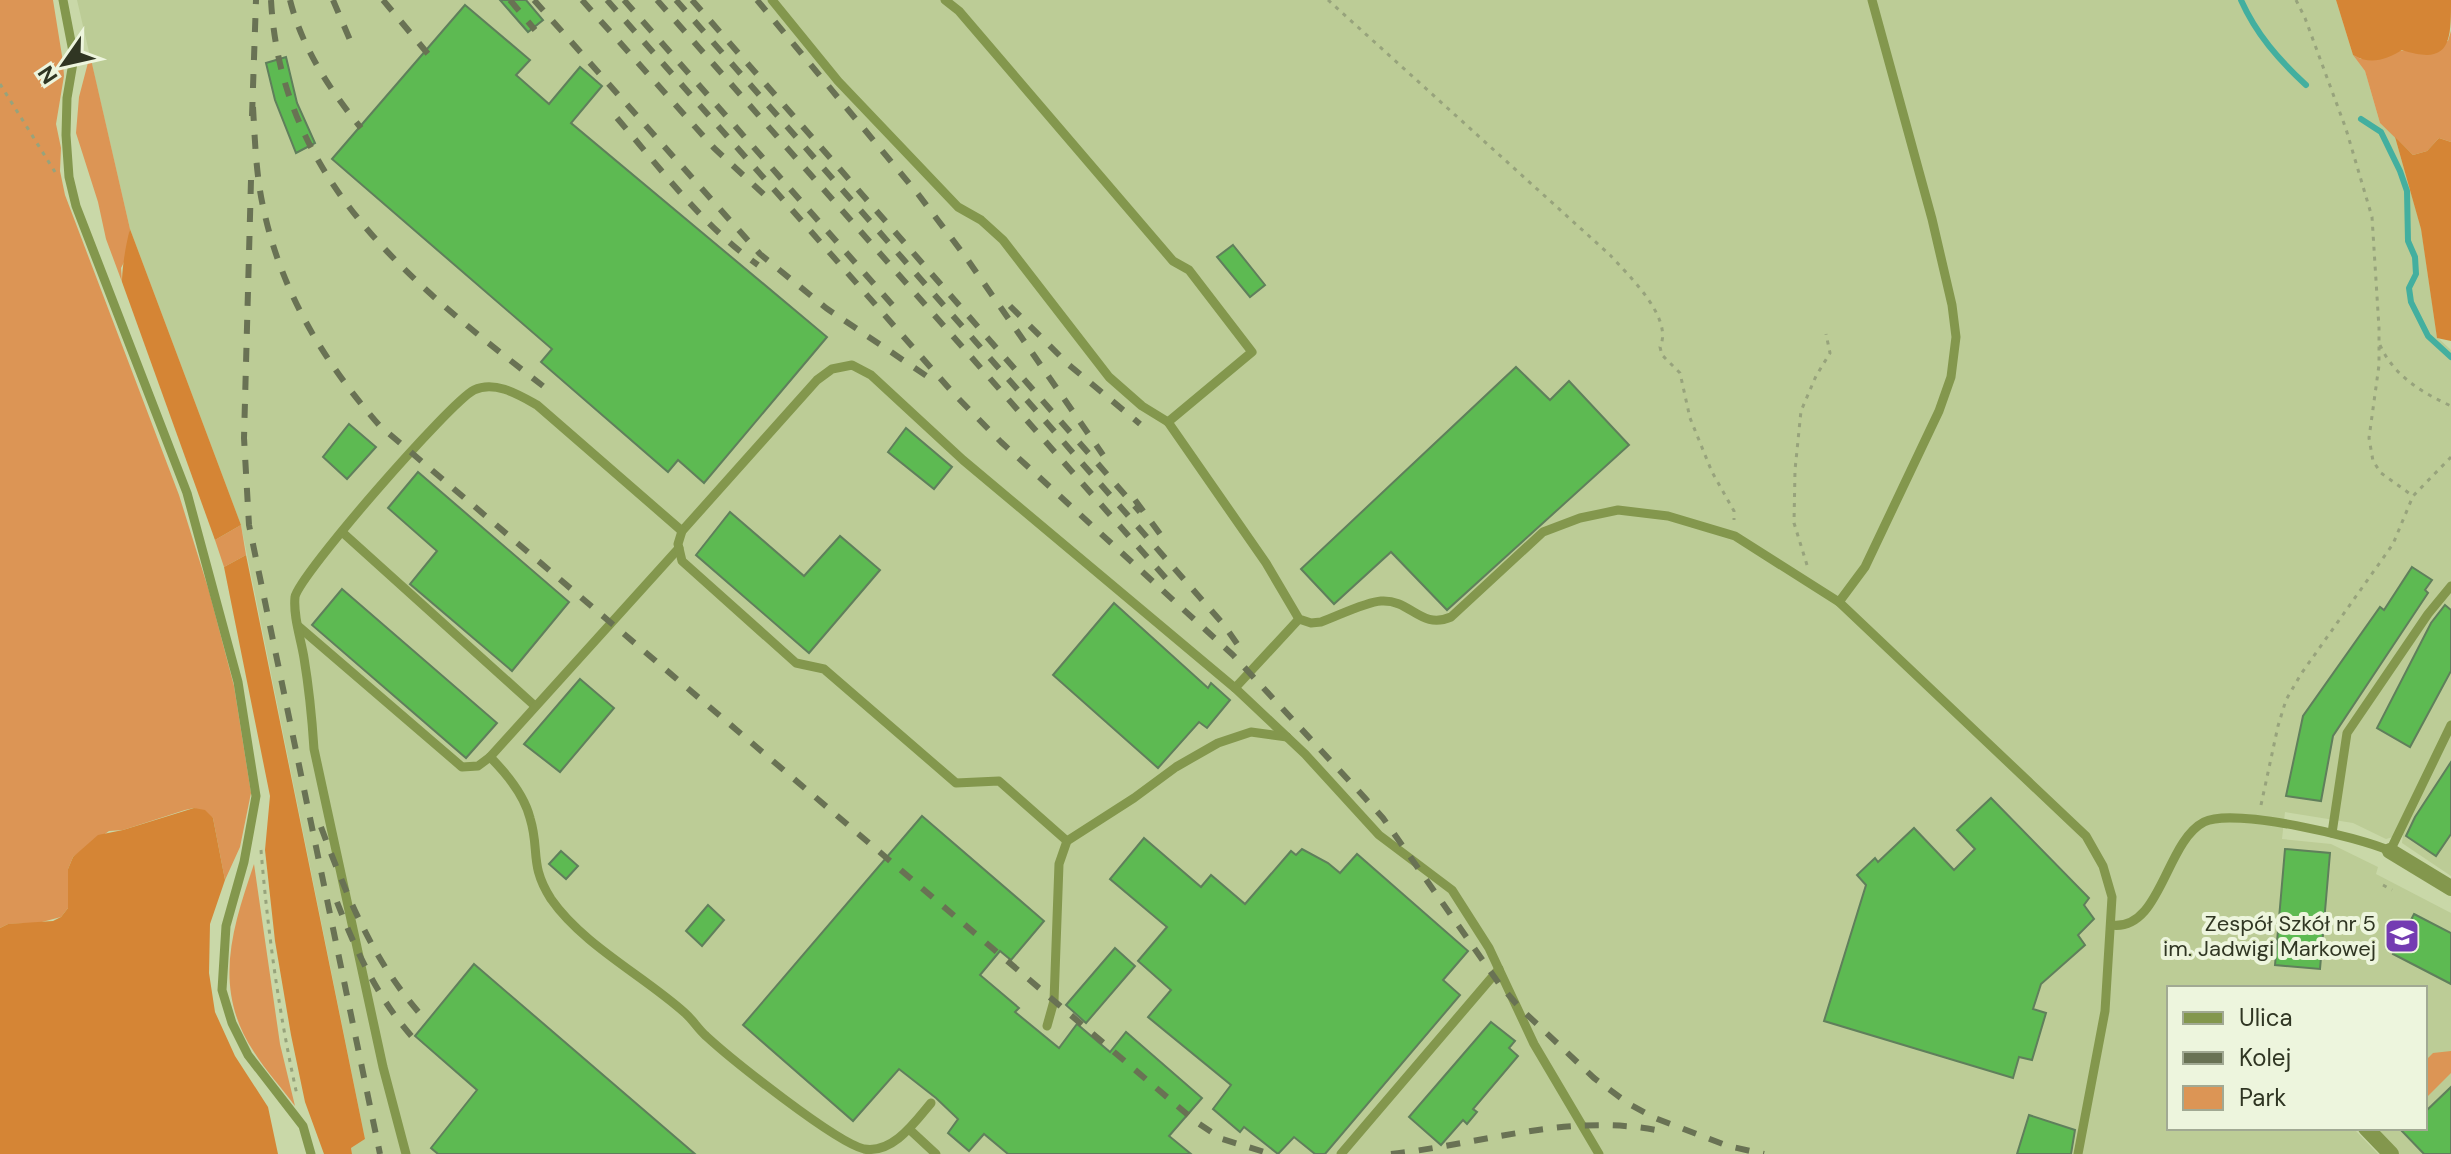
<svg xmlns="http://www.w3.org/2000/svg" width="2451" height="1154" viewBox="0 0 2451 1154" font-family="'DM Sans',sans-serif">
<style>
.built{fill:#bccc96}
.green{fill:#dc9555}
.forest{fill:#d58535}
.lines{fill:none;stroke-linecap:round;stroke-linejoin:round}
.stream{stroke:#43af9f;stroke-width:6}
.building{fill:#5dba52;stroke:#5f7f5b;stroke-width:2}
.path{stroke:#97a37c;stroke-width:3;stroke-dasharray:4 6;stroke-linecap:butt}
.lane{stroke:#83974d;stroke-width:9}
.street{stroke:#83974d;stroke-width:16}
.rail{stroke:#697254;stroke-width:6;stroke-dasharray:14 14;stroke-linecap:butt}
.labels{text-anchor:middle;stroke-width:8;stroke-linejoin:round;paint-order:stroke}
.poi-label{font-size:22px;fill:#303623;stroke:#edf5dd;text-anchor:end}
</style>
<rect width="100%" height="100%" fill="#c9d8a8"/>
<polygon class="built" points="77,0 2336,0 2353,55 2365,71 2380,123 2395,137 2421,228 2437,337 2451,350 2451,876 2402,843 2403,834 2386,839 2353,823 2285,812 2282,839 2331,844 2378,867 2376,874 2451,913 2451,1154 2399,1154 2375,1128 2425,1128 2425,988 2169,988 2169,1128 2358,1128 2356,1131 2378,1154 352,1154 351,1148 365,1139 241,525 130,229"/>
<g class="green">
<polygon points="0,0 53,0 63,62 64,76 56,124 61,148 60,171 65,195 179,495 209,591 234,686 251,793 240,847 225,880 213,818 194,808 185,810 123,830 109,831 73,857 68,869 68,908 61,917 38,923 8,924 0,928"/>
<polygon points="2451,31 2451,142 2439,138 2427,151 2413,155 2380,123 2365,71 2353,55 2361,59 2448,41"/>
<polygon points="90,55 130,229 126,258 121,268 122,282 106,239 98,202 76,133 79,97"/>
<polygon points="241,525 246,555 224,567 215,540"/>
<path d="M254 864 280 1044 295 1106C282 1088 266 1071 254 1052 212 989 232 929 254 864Z"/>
<polygon points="2451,1051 2451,1073 2425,1099 2425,1061 2433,1053"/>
</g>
<g class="forest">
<path d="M2336 0H2451C2451 41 2451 66 2402 50 2386 60 2370 65 2353 55Z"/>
<polygon points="2395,137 2413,155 2427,151 2439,138 2451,142 2451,341 2437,338 2421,229"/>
<path d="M130 229 241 525 215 540 122 282C122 268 126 243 130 229Z"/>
<polygon points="246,555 365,1139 351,1148 352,1154 324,1154 305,1102 291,1035 275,941 265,850 270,796 224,567"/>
<polygon points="194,808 205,810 213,818 225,880 210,924 209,973 215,1012 235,1056 268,1107 278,1154 0,1154 0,928 8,924 53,921 61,917 68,908 68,869 73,857 98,835 123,830"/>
</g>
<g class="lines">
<g class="stream">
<path d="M2241 0C2256 34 2279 60 2306 85"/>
<polyline points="2361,119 2381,132 2400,171 2407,191 2408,241 2415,257 2416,274 2409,288 2411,302 2428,336 2451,357"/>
</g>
</g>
<g class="building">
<polygon points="500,0 526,0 543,20 528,32"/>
<polygon points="465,5 530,60 516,75 549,104 580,67 602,86 571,123 827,337 704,483 678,460 668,472 541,362 552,349 332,159"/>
<polygon points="286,57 297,103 315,143 296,153 275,100 266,63"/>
<polygon points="1233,245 1265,285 1250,297 1217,257"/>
<polygon points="1516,367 1550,400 1569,381 1629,445 1447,610 1391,552 1334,604 1301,569"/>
<polygon points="349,424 376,447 347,479 323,457"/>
<polygon points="906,428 952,467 934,489 888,452"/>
<polygon points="418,472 569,602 512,671 410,584 437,551 388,508"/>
<polygon points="730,512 804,576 840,536 880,570 809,653 696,555"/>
<polygon points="2412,567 2432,580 2425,590 2428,593 2333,736 2321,801 2286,796 2303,716 2380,607 2384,610"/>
<polygon points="342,589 497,723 466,758 312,625"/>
<polygon points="1114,603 1208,688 1211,683 1230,700 1207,728 1199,722 1158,768 1053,675"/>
<polygon points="2445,605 2451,610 2451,671 2410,747 2377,728 2431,623"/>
<polygon points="580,679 614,708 560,772 524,744"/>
<polygon points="2451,762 2451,834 2436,856 2406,836 2415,817"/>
<polygon points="1991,798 2089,898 2084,905 2094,919 2078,935 2085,945 2041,984 2033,1009 2046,1013 2032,1060 2019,1057 2013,1078 1824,1021 1866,885 1857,875 1875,858 1878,862 1914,828 1954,870 1975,849 1957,830"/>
<polygon points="922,816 1044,921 1011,960 1000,951 980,975 1019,1008 1015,1012 1059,1048 1077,1024 1110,1052 1126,1032 1202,1098 1169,1136 1191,1154 1008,1154 984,1134 969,1151 948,1133 958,1119 936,1098 899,1069 853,1121 743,1025"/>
<polygon points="1144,838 1201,887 1211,875 1245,904 1291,851 1296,855 1302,849 1328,863 1340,873 1357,854 1468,951 1443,980 1460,995 1325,1154 1315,1154 1294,1137 1278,1154 1244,1127 1240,1132 1213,1109 1231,1085 1148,1017 1171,990 1138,961 1167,927 1110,879"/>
<polygon points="2285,849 2330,853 2320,969 2275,965"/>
<polygon points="561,851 578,866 566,879 549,864"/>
<polygon points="708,905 724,920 702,946 686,931"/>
<polygon points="2414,914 2451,933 2451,984 2393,954"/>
<polygon points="1115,948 1135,966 1086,1023 1066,1005"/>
<polygon points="474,964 695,1154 438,1154 431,1148 477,1090 415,1036"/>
<polygon points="1491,1022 1515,1041 1509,1048 1518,1056 1473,1109 1477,1112 1467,1124 1463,1120 1441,1145 1409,1117"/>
<polygon points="2451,1087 2451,1154 2424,1154 2399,1128 2425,1128 2425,1112"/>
<polygon points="2029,1115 2075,1130 2071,1154 2017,1154"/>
</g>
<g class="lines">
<g class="path">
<path d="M1328 0 1610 255C1628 275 1674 318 1660 347L1662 355 1680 373 1690 418 1712 472 1734 511V520"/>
<polyline points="2296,0 2305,18 2346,129 2372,217 2379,328 2379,365 2369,438 2373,461 2381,473 2413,496"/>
<polyline points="0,84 55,172"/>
<path d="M2380 345C2394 376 2421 392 2451 406"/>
<polyline points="1807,565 1794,523 1795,470 1801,411 1816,376 1830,353 1826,334"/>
<polyline points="2261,805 2278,726 2286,700 2301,674 2393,544 2413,496 2451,457"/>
<path d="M261 850C268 933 279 1014 297 1095"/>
<polyline points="2383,885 2392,890"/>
</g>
<g class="lane">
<polyline points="63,0 74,57 67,98 66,135 69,177 76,206 187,493 238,682 256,796 244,862 226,926 222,990 232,1023 248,1055 303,1126 311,1154"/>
<path d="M772 0 838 81 958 207 981 220 1003 240 1109 377 1142 406 1168 422 1266 563 1299 619 1311 623 1321 622C1338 616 1365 602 1381 601 1411 599 1420 630 1451 617L1543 532 1580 518 1618 510 1668 516 1735 536 1839 602 2086 836 2103 866 2112 897 2105 1011 2078 1154"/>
<polyline points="945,0 959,11 1173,261 1189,270 1252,352 1168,422"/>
<polyline points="342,532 535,706"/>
<polyline points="1839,602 1865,567 1939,411 1951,377 1956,337 1952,305 1932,219 1872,0"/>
<polyline points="298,626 462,767 478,766 490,757 679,548"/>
<polyline points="1235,688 1299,619"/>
<path d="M490 757C507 774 524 794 530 818 540 850 529 865 551 899 583 945 644 976 685 1013 693 1020 698 1029 706 1036 731 1059 835 1142 864 1149 893 1154 915 1122 931 1103"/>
<polyline points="2332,833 2347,733 2428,614 2451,586"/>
<polyline points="1067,841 999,781 956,783 824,669 796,663 682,561 678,544 682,531 817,380 832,369 852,365 871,375 963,460 1235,688 1305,754 1379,835 1452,890 1489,948 1534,1044 1599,1154"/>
<path d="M2111 925C2161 932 2165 842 2204 822 2233 807 2359 837 2390 851L2451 725"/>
<polyline points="1047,1026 1054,1001 1059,864 1067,841 1134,798 1176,767 1218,743 1251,732 1287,737"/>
<polyline points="909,1129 936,1154"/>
<path d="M406 1154 383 1067 314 749C312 718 309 688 304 658 301 639 293 617 295 597 299 575 450 402 474 390 495 380 519 395 537 405L682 531"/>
<polyline points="1341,1154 1499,969"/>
</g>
<g class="street">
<polyline points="2390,851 2451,888"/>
<polyline points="2366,1128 2391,1154"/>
</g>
<g class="rail">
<path d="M271 0C281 181 411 283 543 386"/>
<path d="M290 0C302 48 330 90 361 128"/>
<polyline points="333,0 350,40"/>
<polyline points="383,0 428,54"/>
<polyline points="510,0 535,30"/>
<polyline points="534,0 760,254 826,308 931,379"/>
<polyline points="582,0 714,148 772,202"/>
<polyline points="607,0 955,395 1001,442 1233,655 1365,798 1383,818 1500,985 1520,1008 1594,1078 1629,1104 1655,1118 1728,1146 1764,1154"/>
<polyline points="624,0 896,309"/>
<polyline points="657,0 1170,583"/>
<polyline points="676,0 1224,625 1245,655"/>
<polyline points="692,0 1140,512"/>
<polyline points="757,0 918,194 965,256 1103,455"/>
<path d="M253 107C255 141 256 177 264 211 282 293 324 362 379 425L1195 1121 1222 1139 1271 1154"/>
<polyline points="252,116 256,0"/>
<path d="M617 118C661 169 703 226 758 265"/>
<polyline points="251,180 244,438 249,525 380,1154"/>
<polyline points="1010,306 1069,365 1140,424"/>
<polyline points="1135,500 1163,538"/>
<path d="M321 827C347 896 372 960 422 1016"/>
<path d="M337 902C356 951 379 1001 415 1040"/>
<path d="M1391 1154C1483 1144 1572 1111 1666 1132"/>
</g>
</g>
<defs>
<symbol id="school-square" viewBox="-11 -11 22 22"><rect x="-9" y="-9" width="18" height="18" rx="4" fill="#743cb2" stroke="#edf5dd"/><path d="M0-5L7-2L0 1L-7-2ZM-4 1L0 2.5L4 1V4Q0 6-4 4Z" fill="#fff"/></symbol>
</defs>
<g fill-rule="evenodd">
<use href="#school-square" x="2382" y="916" width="40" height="40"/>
</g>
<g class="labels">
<g class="poi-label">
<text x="2376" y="931">Zespół Szkół nr 5<tspan x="2376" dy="25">im. Jadwigi Markowej</tspan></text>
</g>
</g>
<rect x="2167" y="986" width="260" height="144" fill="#edf5dd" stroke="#a1a993" stroke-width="2"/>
<rect x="2183" y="1012" width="40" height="12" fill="#83974d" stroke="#a1a993" stroke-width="2"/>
<text x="2239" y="1026" font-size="24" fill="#303623">Ulica</text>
<rect x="2183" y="1052" width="40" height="12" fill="#697254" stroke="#a1a993" stroke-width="2"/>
<text x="2239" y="1066" font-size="24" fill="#303623">Kolej</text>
<rect x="2183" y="1086" width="40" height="24" fill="#dc9555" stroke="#a1a993" stroke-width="2"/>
<text x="2239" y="1106" font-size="24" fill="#303623">Park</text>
<g transform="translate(64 64) rotate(236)" stroke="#edf5dd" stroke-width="6" paint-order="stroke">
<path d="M0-6L14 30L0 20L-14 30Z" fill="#303623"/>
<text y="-12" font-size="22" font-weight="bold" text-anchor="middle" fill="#303623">N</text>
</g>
</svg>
